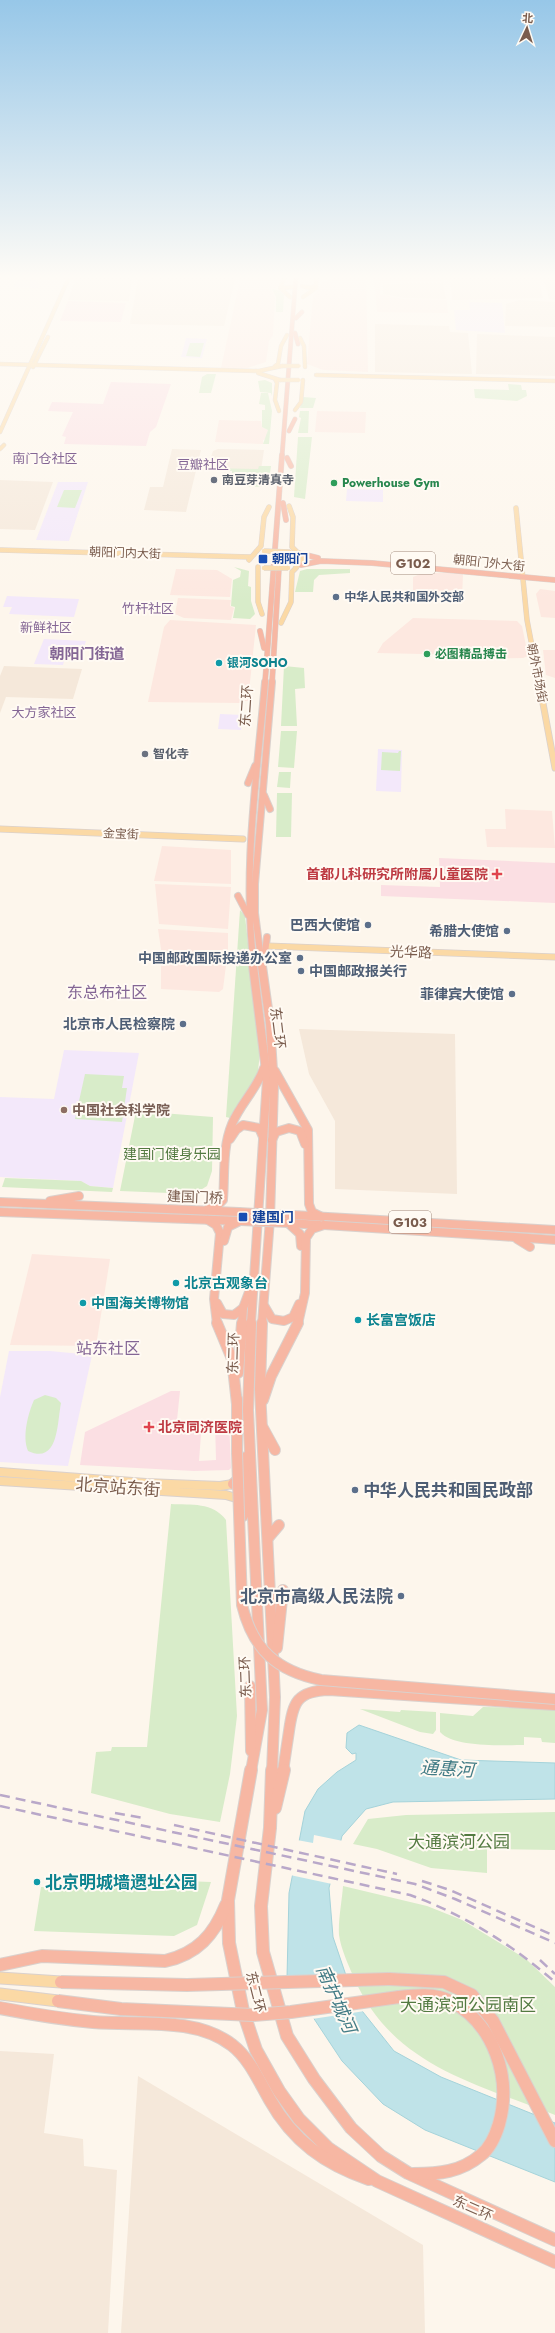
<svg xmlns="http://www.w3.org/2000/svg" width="555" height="2333" viewBox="0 0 555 2333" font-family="Jost,'Noto Sans SC',sans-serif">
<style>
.residential{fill:#f5e8da}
.commercial{fill:#fde8e0}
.education{fill:#f3e8fa}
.medical{fill:#fbdfe3}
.green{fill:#d8ecc9}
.water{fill:#bfe3e8;stroke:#a5d3da}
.pier{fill:#fdf6ec}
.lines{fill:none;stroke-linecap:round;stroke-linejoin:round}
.major-far4-casing{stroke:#dad1cd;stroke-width:4.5}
.major-far3-casing{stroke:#dad1cd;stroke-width:5.5}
.major-far2-casing{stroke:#dad1cd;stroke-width:7}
.major-far1-casing{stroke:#dad1cd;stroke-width:10}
.major-casing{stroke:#dad1cd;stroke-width:13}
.highway-far5-casing{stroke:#dad1cd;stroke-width:5}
.highway-far4-casing{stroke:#dad1cd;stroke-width:6}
.highway-far3-casing{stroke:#dad1cd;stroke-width:8}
.highway-far2-casing{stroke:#dad1cd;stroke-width:10}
.highway-far1-casing{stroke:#dad1cd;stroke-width:12}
.highway-casing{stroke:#dad1cd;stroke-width:14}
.major-far4{stroke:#fbd9a5;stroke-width:3.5}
.major-far3{stroke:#fbd9a5;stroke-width:4.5}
.major-far2{stroke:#fbd9a5;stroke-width:5.5}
.major-far1{stroke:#fbd9a5;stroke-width:8}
.major{stroke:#fbd9a5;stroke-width:11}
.highway-far5{stroke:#f7b7a3;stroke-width:4}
.highway-far4{stroke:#f7b7a3;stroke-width:5}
.highway-far3{stroke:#f7b7a3;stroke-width:6}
.highway-far2{stroke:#f7b7a3;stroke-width:8}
.highway-far1{stroke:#f7b7a3;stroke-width:10}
.highway{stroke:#f7b7a3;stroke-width:12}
.rail{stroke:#b9a8c9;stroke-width:2.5;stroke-dasharray:10 6;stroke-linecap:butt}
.major-bridge-far1-casing{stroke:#dad1cd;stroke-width:4.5;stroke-linecap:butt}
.major-bridge-casing{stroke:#dad1cd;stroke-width:5.5;stroke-linecap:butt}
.highway-bridge-far2-casing{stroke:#dad1cd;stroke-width:10;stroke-linecap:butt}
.highway-bridge-far1-casing{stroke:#dad1cd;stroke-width:12;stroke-linecap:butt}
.highway-bridge-casing{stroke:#dad1cd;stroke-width:14;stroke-linecap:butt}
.major-bridge-far1{stroke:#fbd9a5;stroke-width:3.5}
.major-bridge{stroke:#fbd9a5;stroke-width:4.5}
.highway-bridge-far2{stroke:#f7b7a3;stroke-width:8}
.highway-bridge-far1{stroke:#f7b7a3;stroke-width:10}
.highway-bridge{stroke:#f7b7a3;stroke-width:12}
.worship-dot{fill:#6b7280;stroke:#fffaf3;stroke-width:1.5}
.leisure-dot{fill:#2e9e5b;stroke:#fffaf3;stroke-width:1.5}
.transit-dot{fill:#1a4fb4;stroke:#fffaf3;stroke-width:1.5}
.service-dot{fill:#5c6f8a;stroke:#fffaf3;stroke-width:1.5}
.culture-dot{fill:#0f9aa8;stroke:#fffaf3;stroke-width:1.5}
.health-dot{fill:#e0444e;stroke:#fffaf3;stroke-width:1.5}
.education-dot{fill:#8d6e63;stroke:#fffaf3;stroke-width:1.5}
.labels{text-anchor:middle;stroke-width:4;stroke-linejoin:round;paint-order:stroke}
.far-worship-label{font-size:12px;font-weight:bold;fill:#5b616d;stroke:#fffaf3;text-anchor:start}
.far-leisure-label{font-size:12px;font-weight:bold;fill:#27864d;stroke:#fffaf3;text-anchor:start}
.far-street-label{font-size:12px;fill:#7a5c4d;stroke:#fffaf3}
.far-transit-label{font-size:12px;font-weight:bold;fill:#164399;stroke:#fffaf3;text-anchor:start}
.far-service-label{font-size:12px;font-weight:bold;fill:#4e5e75;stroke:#fffaf3;text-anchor:start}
.far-culture-label{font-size:12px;font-weight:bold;fill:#0d838f;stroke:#fffaf3;text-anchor:start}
.far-quarter-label{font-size:13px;fill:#846695;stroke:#fffaf3}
.shield{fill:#fffaf3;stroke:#a28b7f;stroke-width:1}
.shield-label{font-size:13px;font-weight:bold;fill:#7a5c4d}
.street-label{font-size:14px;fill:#7a5c4d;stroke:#fffaf3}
.health-label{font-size:14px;font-weight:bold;fill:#be3a42;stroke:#fffaf3;text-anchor:end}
.service-label{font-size:14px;font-weight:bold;fill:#4e5e75;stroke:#fffaf3;text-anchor:end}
.education-label{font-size:14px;font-weight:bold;fill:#785e54;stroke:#fffaf3;text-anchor:start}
.park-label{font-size:14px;fill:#537a41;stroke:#fffaf3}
.transit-label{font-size:14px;font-weight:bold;fill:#164399;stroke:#fffaf3;text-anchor:start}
.culture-label{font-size:14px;font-weight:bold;fill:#0d838f;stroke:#fffaf3;text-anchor:start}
.far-district-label{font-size:15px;font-weight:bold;fill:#846695;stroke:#fffaf3}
.quarter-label{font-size:16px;fill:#846695;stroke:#fffaf3}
.near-street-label{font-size:17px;fill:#7a5c4d;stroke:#fffaf3}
.near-service-label{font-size:17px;font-weight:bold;fill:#4e5e75;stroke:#fffaf3;text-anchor:start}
.near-park-label{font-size:17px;fill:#537a41;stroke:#fffaf3}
.near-culture-label{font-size:17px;font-weight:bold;fill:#0d838f;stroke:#fffaf3;text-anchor:start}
.near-water-label{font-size:18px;font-style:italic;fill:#437c86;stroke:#fffaf3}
</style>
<rect width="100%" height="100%" fill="#fdf6ec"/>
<g class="residential">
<polygon points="99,275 236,275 224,326 130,324 138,279 212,278"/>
<polygon points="450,275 538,276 543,298 452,300"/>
<polygon points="543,276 555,277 555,300 549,299"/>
<polygon points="76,277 132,278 129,301 68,300"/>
<polygon points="407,283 443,283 446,299 404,298 383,294 383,285"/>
<polygon points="519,300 555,302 555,327 505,326 506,304"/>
<polygon points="375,324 449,326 450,332 468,333 472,374 375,372"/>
<polygon points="477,334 555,337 555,376 476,374"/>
<polygon points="172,449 201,450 186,512 144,510 150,487 163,487"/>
<polygon points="218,449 264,450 261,470 207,469 213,451"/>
<polygon points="0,480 53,482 35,530 0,529"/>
<polygon points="4,666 82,669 73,699 6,697 0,713 0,676"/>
<polygon points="299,1029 455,1034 457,1194 335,1189 335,1121 309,1074"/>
<polygon points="0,2051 54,2054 44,2133 83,2139 84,2166 117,2170 108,2333 0,2333"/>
<polygon points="138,2076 423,2245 425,2333 121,2333"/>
</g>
<g class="commercial">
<polygon points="241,275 281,276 277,288 271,289 275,297 273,335 269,341 266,362 247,368 221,368"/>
<polygon points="374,275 442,275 443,282 407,282 381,284 380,294 404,299 447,300 448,313 377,312"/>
<polygon points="339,277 366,277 368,372 323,370 307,364 313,296 323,283"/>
<polygon points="317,411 366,412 365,433 315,432"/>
<polygon points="219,420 261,421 262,427 268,430 266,439 263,440 263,444 215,442"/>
<polygon points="176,569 217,570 232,579 230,597 170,595"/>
<polygon points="423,573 463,573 462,599 413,597 413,577"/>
<polygon points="540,589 555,591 555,618 541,617 536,594"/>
<polygon points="178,598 231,600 230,606 234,608 231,620 184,618 175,614"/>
<polygon points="413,618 517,621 522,626 528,656 523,658 471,659 467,655 377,653 383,643"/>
<polygon points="170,620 256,625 248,701 241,701 240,703 148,702 164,627"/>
<polygon points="543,650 555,650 555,678 546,675"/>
<polygon points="505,809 552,811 555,848 487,847 485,829 506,829"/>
<polygon points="162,846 231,850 231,884 154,881"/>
<polygon points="155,884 231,887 228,929 159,924"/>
<polygon points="158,929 228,933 228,950 223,989 219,992 161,989 161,949"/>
<polygon points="32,1254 110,1259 96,1346 10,1345"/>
</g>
<g class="education">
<polygon points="18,279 36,280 40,284 38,288 13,287"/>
<polygon points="469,302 502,303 505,333 456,330 454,310 470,310"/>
<polygon points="186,338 207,339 202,358 181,357"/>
<polygon points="58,482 88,482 69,541 36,540"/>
<polygon points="347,489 383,490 383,502 346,501"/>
<polygon points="7,596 79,599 74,617 9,614 12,607 3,607"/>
<polygon points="44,639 86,641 80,658 65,657 63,665 34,664"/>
<polygon points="220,714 243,715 241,730 218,729"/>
<polygon points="378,749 402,750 401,792 376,791"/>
<polygon points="64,1050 139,1053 113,1188 90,1186 81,1181 0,1177 0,1097 54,1099"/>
<polygon points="9,1351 50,1351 92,1355 68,1466 0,1462 0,1397"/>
</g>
<g class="medical">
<polygon points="68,301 126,303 121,322 60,321"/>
<polygon points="111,382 171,384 156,427 150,432 146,446 64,444 66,437 62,436 73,412 48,411 52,402 103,404"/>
<polygon points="439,858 555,863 555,903 381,896 381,885 440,887"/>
<polygon points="171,1391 180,1391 177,1420 202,1421 199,1461 216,1460 215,1422 229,1421 231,1468 229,1470 194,1471 80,1465 85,1432"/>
</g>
<g class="green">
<polygon points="272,289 278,290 284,295 283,312 276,312 276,297"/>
<polygon points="190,343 204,343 200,357 186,356"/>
<polygon points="207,374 216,374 211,393 199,393 202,377"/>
<polygon points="265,380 272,383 272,396 271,393 260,392 258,381"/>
<polygon points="508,384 521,385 522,390 526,390 527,396 517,401 475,398 474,389 509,390"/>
<polygon points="261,393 268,393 272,411 269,444 263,444 268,430 262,427 262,410 265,410 265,405 259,404"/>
<polygon points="303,397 316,398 313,408 300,408"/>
<polygon points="300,411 309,411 308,433 298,433 301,418 299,417"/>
<polygon points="298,437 312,437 305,499 294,497"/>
<polygon points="259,466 271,466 268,487 224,486 226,476 232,476 232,471 208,470 208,468 258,469"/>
<polygon points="64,490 82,490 75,508 57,507"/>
<polygon points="234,567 249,571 248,586 251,587 251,601 255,614 250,619 233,618 235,607 231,606 233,580 240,577 241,571"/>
<polygon points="307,569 350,569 350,573 319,575 314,580 313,592 295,592 300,571"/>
<polygon points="284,666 304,668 305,688 295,689 297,726 281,726"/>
<polygon points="281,731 297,731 294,768 278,767"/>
<polygon points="399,751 401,751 400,771 381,770 382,752 398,753"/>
<polygon points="279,772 291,772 290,788 277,787"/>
<polygon points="277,793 292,793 291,837 276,837"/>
<polygon points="240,910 245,916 260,1053 257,1079 230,1118 226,1117"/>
<polygon points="85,1074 124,1076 122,1088 127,1088 122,1122 75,1119"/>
<polygon points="136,1111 213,1117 212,1171 207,1186 194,1194 120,1191"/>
<polygon points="5,1178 81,1181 90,1186 113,1188 112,1192 2,1187"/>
<path d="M45 1395 56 1398 61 1403C57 1423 59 1465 28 1451 22 1436 28 1414 34 1400Z"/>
<path d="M171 1504C191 1505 213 1502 226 1520L237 1716 230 1774 220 1822 170 1814 91 1793 96 1752 111 1751 112 1747H147Z"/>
<path d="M483 1707 555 1708V1743L542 1742 541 1738 524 1737V1745C504 1745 454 1748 440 1732V1713L473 1716Z"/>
<polygon points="360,1709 400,1712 401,1710 436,1712 436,1730 433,1734 420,1732"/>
<polygon points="555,1812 555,1850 487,1849 487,1873 431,1868 377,1849 353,1844 368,1819 406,1815"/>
<polygon points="157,1880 211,1882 197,1925 174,1936 34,1931 41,1887 156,1887"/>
<path d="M343 1886 427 1906 462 1920 526 1959 555 1987V2115C474 2083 392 2065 354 1978 348 1964 341 1949 339 1935 338 1920 342 1901 343 1886Z"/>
</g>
<polygon class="water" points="359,1725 461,1760 555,1763 555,1799 393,1802 366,1809 342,1836 329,1888 333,1937 355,2002 394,2051 441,2077 555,2123 555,2182 425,2130 383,2104 342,2061 287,1978 289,1893 305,1811 318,1789 337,1772 356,1760 356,1753 352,1754 346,1748 347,1733"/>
<g class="pier">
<polygon points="314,1835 343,1841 332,1884 290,1875 297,1840 313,1843"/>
<polygon points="348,1976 357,2001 365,2011 312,2019 286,1980"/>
</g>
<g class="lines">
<defs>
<g id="major-far4">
<polyline points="281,286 280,288 290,297"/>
<polyline points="281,286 284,288 292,287"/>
<polyline points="281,286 286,275"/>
<polyline points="302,286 310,288 316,285"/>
<polyline points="303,297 316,288 316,275"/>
<polyline points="300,338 304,346 305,367"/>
<polyline points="0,364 259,371 282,366"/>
<polyline points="275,366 278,364 281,346 287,335"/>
<polyline points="33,367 48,337"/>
<polyline points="258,373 280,380"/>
<polyline points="316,375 555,381"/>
<polyline points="275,379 277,383 275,400 279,411"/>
<polyline points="295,410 301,402 303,380"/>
<polyline points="0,432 70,275"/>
<polyline points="0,449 4,445"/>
</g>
<g id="major-far3">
<polyline points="289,506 293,517 292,547 297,552"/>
<polyline points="516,508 527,620 539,683"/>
<polyline points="0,550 250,557"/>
<polyline points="296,552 302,554 303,561 296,567"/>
<polyline points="249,560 261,546 264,517 269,507"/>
<polyline points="258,567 258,602 262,614"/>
<polyline points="281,623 291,602 292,572 296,568"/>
</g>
<g id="major-far2">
<polyline points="539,682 555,768"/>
<polyline points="0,829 243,839"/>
<polyline points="268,946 555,957"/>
</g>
<g id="major-far1">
<polyline points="0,1472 146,1483 220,1486 233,1484"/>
<polyline points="0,1481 226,1495 236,1498"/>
</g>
<g id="major">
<polyline points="0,1978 61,1982"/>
<polyline points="0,1994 58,2001"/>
</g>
<g id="highway-far5">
<polyline points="296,318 302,312"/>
<polyline points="295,333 298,344"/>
<polyline points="289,431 295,419"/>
<polyline points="282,456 296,275"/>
</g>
<g id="highway-far4">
<polyline points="287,458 291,466"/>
<polyline points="283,503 286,520"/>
<polyline points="302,554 318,558"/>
<polyline points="301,565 321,561 372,563 555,580"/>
<polyline points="260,631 264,648"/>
<polyline points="265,683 282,455"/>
<polyline points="272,683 279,567"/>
</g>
<g id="highway-far3">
<polyline points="248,783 255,766"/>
<polyline points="264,795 270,809"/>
<polyline points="238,896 248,915"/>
<polyline points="264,960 267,937"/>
<path d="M254 967C242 873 257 776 265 682"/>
<polyline points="262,967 255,913 255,884 272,682"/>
</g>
<g id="highway-far2">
<polyline points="275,1071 308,1130 309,1204 312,1212 320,1216"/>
<polyline points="230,1139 236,1130 243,1125 259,1128 263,1137"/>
<polyline points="272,1140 276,1132 289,1128 300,1131 305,1144"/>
<polyline points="50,1201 79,1196"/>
<polyline points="0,1202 239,1212"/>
<path d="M208 1209 217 1206 223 1200C225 1175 222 1148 232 1124 240 1104 257 1089 264 1068"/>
<polyline points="0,1212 241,1221"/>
<polyline points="293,1215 555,1230"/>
<polyline points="208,1220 216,1225 220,1233 214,1299 217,1324"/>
<polyline points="288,1223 300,1234 301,1246"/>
<polyline points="289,1223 319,1225"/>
<polyline points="500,1236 555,1240"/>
<polyline points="517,1239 530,1247"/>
<polyline points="224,1241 228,1227 240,1221"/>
<polyline points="217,1303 223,1314 234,1315 243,1308 249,1292"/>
<polyline points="265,1307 272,1319 284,1321 293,1317 299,1304"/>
<polyline points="242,1324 243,1308"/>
<polyline points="251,1324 267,1079 253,966"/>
<polyline points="262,1324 270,1219 274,1086 270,1023 262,966"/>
<polyline points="298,1324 305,1293 306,1238 312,1229 324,1225"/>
</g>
<g id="highway-far1">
<polyline points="217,1323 232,1359 237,1404"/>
<polyline points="251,1323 248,1410 262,1710 251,1771"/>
<polyline points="262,1323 260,1389 275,1697 272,1771"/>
<polyline points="238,1373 242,1323"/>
<polyline points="237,1399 237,1452"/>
<polyline points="263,1400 271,1376 298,1323"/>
<polyline points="263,1428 275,1450"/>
<polyline points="233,1484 243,1475 246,1457"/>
<polyline points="243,1516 248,1480"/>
<polyline points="268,1538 279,1525"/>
<polyline points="277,1648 283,1590"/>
<polyline points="250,1686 251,1751"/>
<path d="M283 1771C285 1758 287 1744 289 1731 293 1702 297 1691 329 1690L555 1705"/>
</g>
<g id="highway">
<polyline points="251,1770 228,1900 229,1943 243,2011 256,2050 279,2091 299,2119 328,2148 377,2181 555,2262"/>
<polyline points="272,1770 270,1828 261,1906 263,1952 287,2036 314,2079 351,2128 381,2156 408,2173 555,2240"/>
<polyline points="275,1808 284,1770"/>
<path d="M0 1965 42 1956 165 1961C197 1954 214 1935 226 1905"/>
<polyline points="389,1979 444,1982 472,1995 493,2021 555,2141"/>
<path d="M399 1997C415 1995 435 1993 450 2001 494 2023 512 2078 499 2124 496 2134 490 2148 481 2155 461 2172 439 2174 413 2174"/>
<path d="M0 2008C31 2014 62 2019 93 2022 138 2026 194 2016 232 2045 250 2059 259 2081 270 2100 293 2141 325 2164 369 2179"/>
</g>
</defs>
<use href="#major-far4" class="major-far4-casing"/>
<use href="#major-far3" class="major-far3-casing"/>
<use href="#major-far2" class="major-far2-casing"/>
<use href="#major-far1" class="major-far1-casing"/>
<use href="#major" class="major-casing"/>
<use href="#highway-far5" class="highway-far5-casing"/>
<use href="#highway-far4" class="highway-far4-casing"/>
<use href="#highway-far3" class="highway-far3-casing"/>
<use href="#highway-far2" class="highway-far2-casing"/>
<use href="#highway-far1" class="highway-far1-casing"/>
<use href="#highway" class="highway-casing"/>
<use href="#major-far4" class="major-far4"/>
<use href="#major-far3" class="major-far3"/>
<use href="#major-far2" class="major-far2"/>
<use href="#major-far1" class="major-far1"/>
<use href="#major" class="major"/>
<use href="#highway-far5" class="highway-far5"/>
<use href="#highway-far4" class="highway-far4"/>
<use href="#highway-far3" class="highway-far3"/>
<use href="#highway-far2" class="highway-far2"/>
<use href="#highway-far1" class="highway-far1"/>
<use href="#highway" class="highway"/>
<g class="rail">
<polyline points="0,1795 415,1884 455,1899 555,1943"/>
<path d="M0 1806 410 1895C465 1915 511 1944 555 1982"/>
<polyline points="115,1813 143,1818"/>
<polyline points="174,1825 397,1874"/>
<polyline points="422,1881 450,1890 555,1936"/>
<polyline points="540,1960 555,1974"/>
</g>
<defs>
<g id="major-bridge-far1">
<polyline points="282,366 299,366"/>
<polyline points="280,380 299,380"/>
</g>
<g id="major-bridge">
<polyline points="264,551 290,552"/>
<polyline points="264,568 288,568"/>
</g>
<g id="highway-bridge-far2">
<polyline points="239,1212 293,1215"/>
<polyline points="241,1221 288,1223"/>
<polyline points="324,1225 500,1236"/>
</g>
<path id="highway-bridge-far1" d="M237 1452 242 1605C253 1650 277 1671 321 1680L555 1699"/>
<g id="highway-bridge">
<polyline points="61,1982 187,1985 389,1979"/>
<polyline points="58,2001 121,2009 253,2015 291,2012 399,1997"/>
</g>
</defs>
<use href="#major-bridge-far1" class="major-bridge-far1-casing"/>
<use href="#major-bridge" class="major-bridge-casing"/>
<use href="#highway-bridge-far2" class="highway-bridge-far2-casing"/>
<use href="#highway-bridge-far1" class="highway-bridge-far1-casing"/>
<use href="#highway-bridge" class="highway-bridge-casing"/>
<use href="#major-bridge-far1" class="major-bridge-far1"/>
<use href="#major-bridge" class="major-bridge"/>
<use href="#highway-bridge-far2" class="highway-bridge-far2"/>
<use href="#highway-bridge-far1" class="highway-bridge-far1"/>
<use href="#highway-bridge" class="highway-bridge"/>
</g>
<linearGradient id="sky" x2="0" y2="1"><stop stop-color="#97c7e8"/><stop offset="0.46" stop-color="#fefbf6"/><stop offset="1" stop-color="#fefbf6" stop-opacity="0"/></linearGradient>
<rect width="555" height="602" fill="url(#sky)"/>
<g class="worship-dot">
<circle cx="214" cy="480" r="4"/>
<circle cx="145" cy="754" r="4"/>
</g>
<g class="leisure-dot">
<circle cx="334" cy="483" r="4"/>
<circle cx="427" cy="654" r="4"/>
</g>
<g class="transit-dot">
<rect x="258" y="554" width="10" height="10" rx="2"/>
<rect x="238" y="1212" width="10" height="10" rx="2"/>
</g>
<g class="service-dot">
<circle cx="336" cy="597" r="4"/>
<circle cx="368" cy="925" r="4"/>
<circle cx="507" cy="931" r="4"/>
<circle cx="300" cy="958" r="4"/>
<circle cx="301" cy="971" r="4"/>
<circle cx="512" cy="994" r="4"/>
<circle cx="183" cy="1024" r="4"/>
<circle cx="355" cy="1490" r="4"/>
<circle cx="401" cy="1596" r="4"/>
</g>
<g class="culture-dot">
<circle cx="219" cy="663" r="4"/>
<circle cx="176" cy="1283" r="4"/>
<circle cx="83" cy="1303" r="4"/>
<circle cx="358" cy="1320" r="4"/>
<circle cx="37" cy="1882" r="4"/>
</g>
<g class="health-dot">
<path d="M495 868h4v4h4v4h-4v4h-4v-4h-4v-4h4z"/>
<path d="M147 1421h4v4h4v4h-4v4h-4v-4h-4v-4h4z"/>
</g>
<circle class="education-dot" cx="64" cy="1110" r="4"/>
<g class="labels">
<g class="far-worship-label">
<text x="222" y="484">南豆芽清真寺</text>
<text x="153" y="758">智化寺</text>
</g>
<g class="far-leisure-label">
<text x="342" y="487">Powerhouse Gym</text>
<text x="435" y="658">必图精品搏击</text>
</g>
<g class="far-street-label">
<text transform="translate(125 553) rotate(2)" y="4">朝阳门内大街</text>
<text transform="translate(489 563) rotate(6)" y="4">朝阳门外大街</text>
<text transform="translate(537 673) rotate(79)" y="4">朝外市场街</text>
<text transform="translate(121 834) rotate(2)" y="4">金宝街</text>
</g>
<g class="far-transit-label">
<text x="272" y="563">朝阳门</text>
</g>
<g class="far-service-label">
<text x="344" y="601">中华人民共和国外交部</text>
</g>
<g class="far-culture-label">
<text x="227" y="667">银河SOHO</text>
</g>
<g class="far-quarter-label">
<text x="45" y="463">南门仓社区</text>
<text x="203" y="469">豆瓣社区</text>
<text x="148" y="613">竹杆社区</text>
<text x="46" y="632">新鲜社区</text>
<text x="44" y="717">大方家社区</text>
</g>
<g class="shield">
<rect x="391" y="552" width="44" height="22" rx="3"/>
<rect x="389" y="1211" width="42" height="22" rx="3"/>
</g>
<g class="shield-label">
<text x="413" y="568">G102</text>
<text x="410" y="1227">G103</text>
</g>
<g class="street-label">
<text transform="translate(246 706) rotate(-86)" y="5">东二环</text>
<text transform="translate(411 952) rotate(2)" y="5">光华路</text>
<text transform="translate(278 1028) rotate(83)" y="5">东二环</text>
<text transform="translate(195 1197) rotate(2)" y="5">建国门桥</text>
<text transform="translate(233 1353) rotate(-88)" y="5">东二环</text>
<text transform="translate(245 1677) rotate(-92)" y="5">东二环</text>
<text transform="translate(256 1992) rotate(76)" y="5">东二环</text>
<text transform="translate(473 2208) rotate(24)" y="5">东二环</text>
</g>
<g class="health-label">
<text x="488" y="879">首都儿科研究所附属儿童医院</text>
<text x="158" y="1432" text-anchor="start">北京同济医院</text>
</g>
<g class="service-label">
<text x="360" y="930">巴西大使馆</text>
<text x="499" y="936">希腊大使馆</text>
<text x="292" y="963">中国邮政国际投递办公室</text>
<text x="309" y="976" text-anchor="start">中国邮政报关行</text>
<text x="504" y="999">菲律宾大使馆</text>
<text x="175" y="1029">北京市人民检察院</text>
</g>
<g class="education-label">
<text x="72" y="1115">中国社会科学院</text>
</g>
<g class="park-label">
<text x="172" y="1159">建国门健身乐园</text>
</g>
<g class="transit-label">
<text x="252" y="1222">建国门</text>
</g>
<g class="culture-label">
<text x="184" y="1288">北京古观象台</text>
<text x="91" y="1308">中国海关博物馆</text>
<text x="366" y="1325">长富宫饭店</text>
</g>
<g class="far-district-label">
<text x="87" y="659">朝阳门街道</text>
</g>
<g class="quarter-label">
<text x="107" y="998">东总布社区</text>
<text x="108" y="1354">站东社区</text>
</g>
<g class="near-street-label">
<text transform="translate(118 1487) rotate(4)" y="6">北京站东街</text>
</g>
<g class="near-service-label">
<text x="363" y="1496">中华人民共和国民政部</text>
<text x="393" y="1602" text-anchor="end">北京市高级人民法院</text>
</g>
<g class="near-park-label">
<text x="459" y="1848">大通滨河公园</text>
<text x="468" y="2011">大通滨河公园南区</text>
</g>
<g class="near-culture-label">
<text x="45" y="1888">北京明城墙遗址公园</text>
</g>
<g class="near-water-label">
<text transform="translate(447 1769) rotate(3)" y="6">通惠河</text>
<text transform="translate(336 1999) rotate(66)" y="6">南护城河</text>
</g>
</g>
<g transform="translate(527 28) rotate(4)" stroke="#fffaf3" stroke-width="3" paint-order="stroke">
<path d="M0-3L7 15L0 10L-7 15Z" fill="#7a5c4d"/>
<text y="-6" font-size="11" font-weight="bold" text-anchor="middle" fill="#7a5c4d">北</text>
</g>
</svg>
